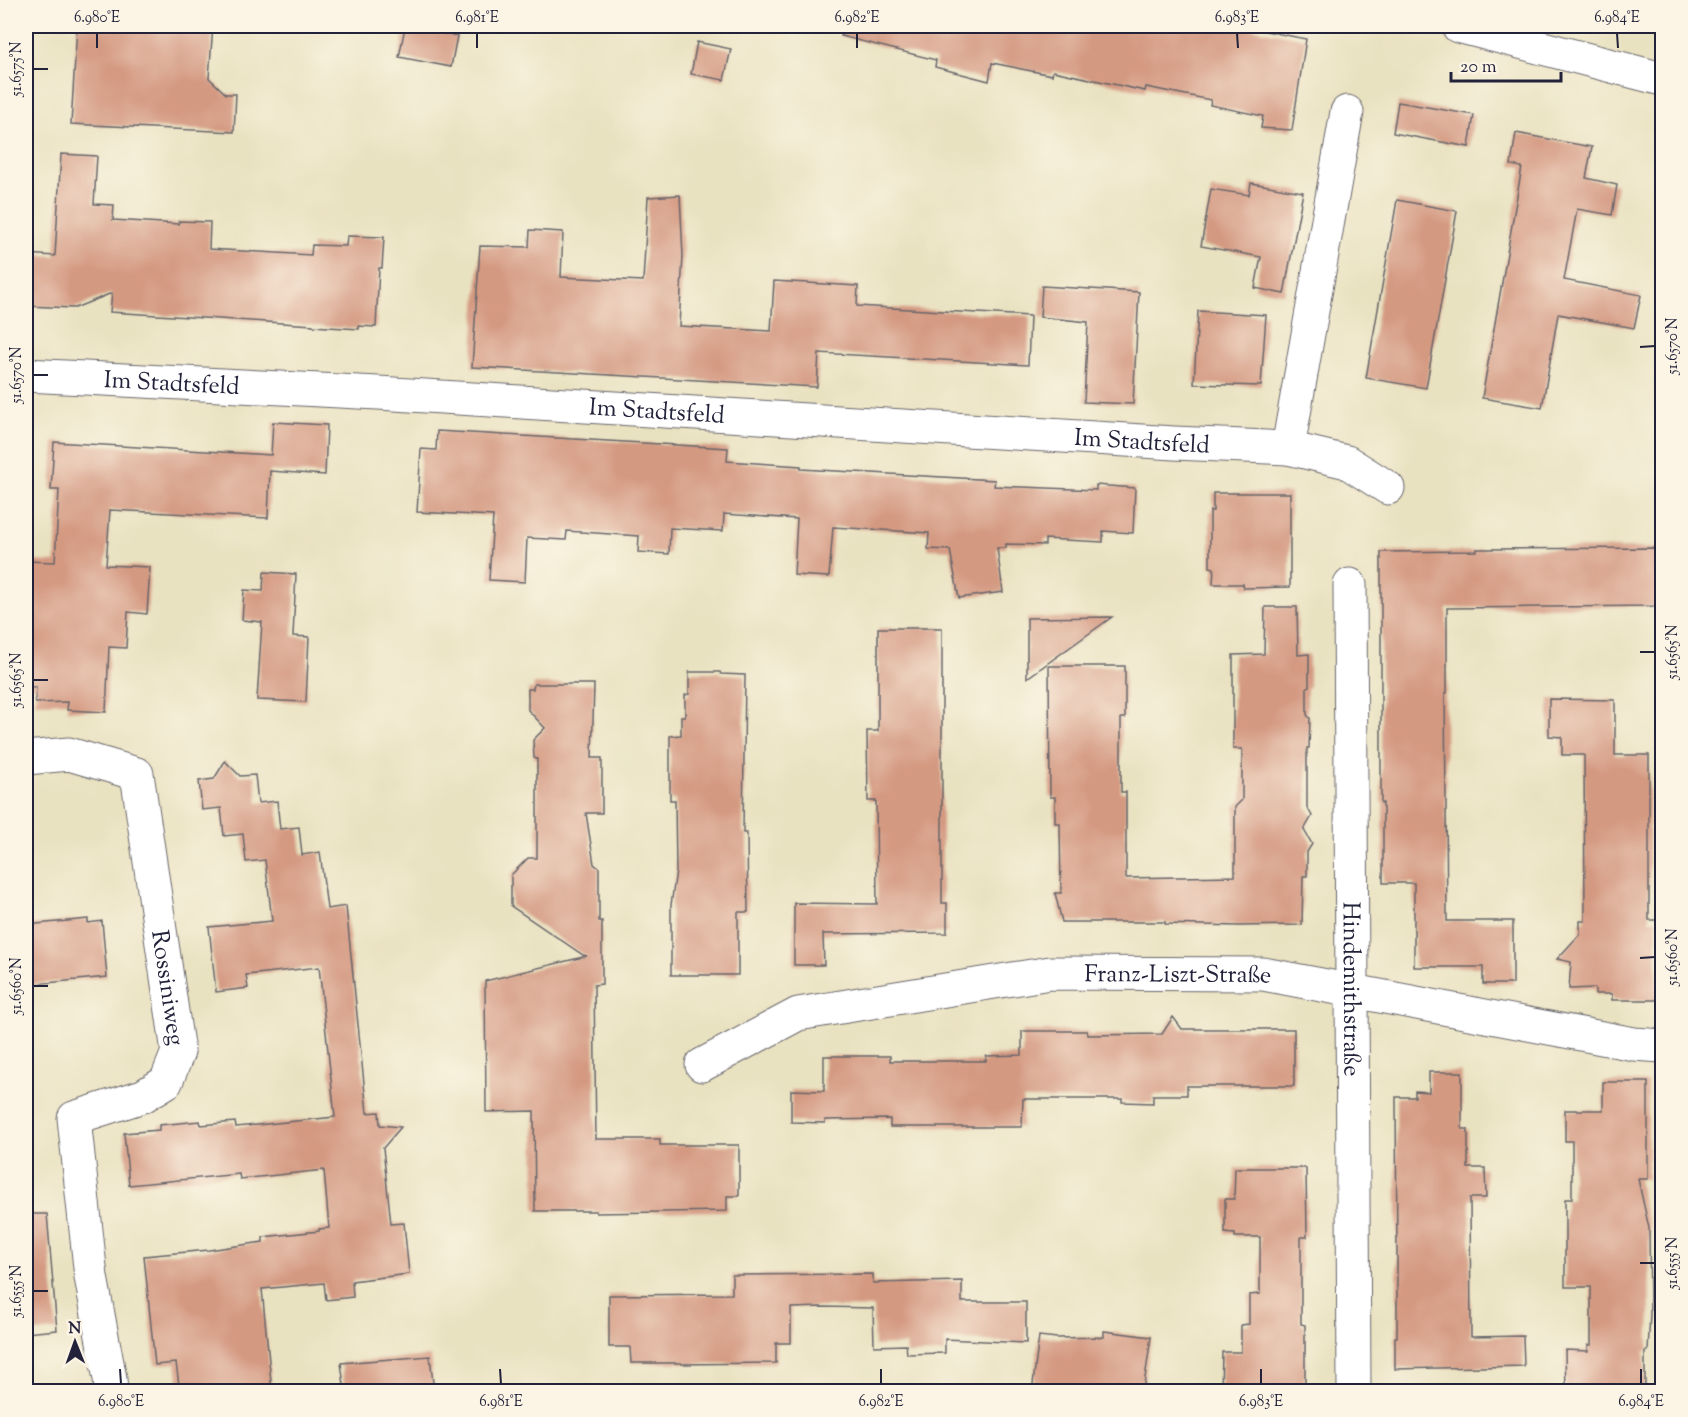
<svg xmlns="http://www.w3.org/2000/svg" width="1688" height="1417" viewBox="0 0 1688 1417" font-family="'Sorts Mill Goudy',serif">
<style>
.building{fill:#d49981}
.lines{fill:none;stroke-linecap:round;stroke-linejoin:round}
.street-casing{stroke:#68656a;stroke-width:35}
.primary-casing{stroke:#68656a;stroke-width:35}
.street{stroke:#fff;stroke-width:33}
.primary{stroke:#fff;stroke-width:33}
.ticks{fill:none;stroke:#22223b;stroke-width:2}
.labels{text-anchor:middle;stroke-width:6;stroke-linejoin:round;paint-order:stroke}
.street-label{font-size:24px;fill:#22223b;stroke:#fcf5e5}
.neatline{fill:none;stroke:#22223b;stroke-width:2}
.ticks-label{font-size:15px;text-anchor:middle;fill:#22223b}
</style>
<rect width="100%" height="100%" fill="#fcf5e5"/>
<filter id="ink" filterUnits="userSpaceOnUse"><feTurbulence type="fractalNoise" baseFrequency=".0167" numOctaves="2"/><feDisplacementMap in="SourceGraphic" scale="12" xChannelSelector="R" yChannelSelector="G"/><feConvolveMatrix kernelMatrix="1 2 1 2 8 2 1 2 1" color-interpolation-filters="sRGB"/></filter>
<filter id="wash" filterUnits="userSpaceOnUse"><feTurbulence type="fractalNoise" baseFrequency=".008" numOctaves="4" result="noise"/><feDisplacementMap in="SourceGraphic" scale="24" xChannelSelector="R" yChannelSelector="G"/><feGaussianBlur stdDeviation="1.35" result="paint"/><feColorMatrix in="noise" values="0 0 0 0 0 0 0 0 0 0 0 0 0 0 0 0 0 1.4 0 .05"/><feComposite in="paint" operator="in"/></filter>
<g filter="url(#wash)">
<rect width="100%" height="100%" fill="#e9e2c1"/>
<g id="blocks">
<g class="building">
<polygon points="77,26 213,26 209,78 226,94 236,94 234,132 71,124"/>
<polygon points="842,26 1240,26 1306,39 1292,130 1261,128 1263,116 1210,105 1211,100 1146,87 1145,91 1053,71 1052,75 992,63 989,81 935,67 936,60 841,36"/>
<polygon points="405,27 457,36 451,67 399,57"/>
<polygon points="697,42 731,49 724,80 691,74"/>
<polygon points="1398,102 1474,115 1469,147 1393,133"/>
<polygon points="1516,133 1592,147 1586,178 1617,185 1612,215 1577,209 1564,280 1641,295 1634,328 1558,314 1542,408 1482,398 1522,167 1511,165"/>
<polygon points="61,154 97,156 94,204 114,205 113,220 179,224 179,221 210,222 209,249 311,255 312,245 346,246 347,236 384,237 382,268 379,268 376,327 359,326 359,329 313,326 313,325 110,312 112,293 75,308 26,306 26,254 55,256"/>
<polygon points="1251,183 1303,192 1284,294 1255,288 1261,257 1201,246 1211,189 1249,195"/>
<polygon points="680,195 683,256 679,326 771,331 774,281 858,286 857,306 1030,316 1028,365 819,353 817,387 472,367 480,246 529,247 530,230 563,232 561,277 643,281 648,197"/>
<polygon points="1397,200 1457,211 1426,388 1366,378"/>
<polygon points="1042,286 1139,292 1133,404 1084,402 1088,322 1040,317"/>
<polygon points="1198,311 1266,315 1261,386 1194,384"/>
<polygon points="273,422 327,425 325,475 270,471 268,518 110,510 106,565 150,567 147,614 128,612 126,648 109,647 106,712 67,710 68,702 35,703 36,687 26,687 26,561 55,562 59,490 51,490 54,442 271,455"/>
<polygon points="437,431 728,448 727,461 801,466 801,469 995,480 994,486 1096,490 1096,485 1135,488 1133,533 1103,531 1103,542 1045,539 1045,545 1006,544 1006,548 997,548 1003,592 959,598 950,550 928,549 929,533 833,527 829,577 794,575 797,519 724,514 723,531 670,528 669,554 638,552 639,536 567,531 566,540 527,538 525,582 489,580 493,516 417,512 421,449 436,450"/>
<polygon points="1213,493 1290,493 1290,587 1244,588 1243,584 1213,584 1214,568 1210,567 1210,511 1213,511"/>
<polygon points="1656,548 1657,606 1447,608 1447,693 1445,693 1447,921 1513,921 1513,984 1483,984 1483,967 1414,967 1414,883 1383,883 1383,803 1381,803 1381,552 1477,551 1477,549"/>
<polygon points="264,572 296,574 293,636 309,637 306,702 257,700 262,622 242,620 244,590 263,591"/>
<polygon points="1265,607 1297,607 1298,655 1309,654 1309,686 1307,688 1307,715 1310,718 1309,748 1307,748 1307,807 1312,816 1304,830 1312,844 1307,852 1307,876 1303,876 1302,925 1239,926 1165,924 1165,922 1062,922 1055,893 1061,893 1060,823 1055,823 1055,797 1050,797 1049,666 1125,666 1125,718 1121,718 1121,792 1126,792 1126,878 1235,876 1235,807 1242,800 1242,749 1233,749 1233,655 1264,654"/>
<polygon points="1112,617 1027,678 1027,618"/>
<polygon points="878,628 942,628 942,903 947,903 947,933 823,934 824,965 794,965 794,903 877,904 876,801 868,801 867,731 878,731"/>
<polygon points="689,672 720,672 721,674 745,675 743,833 747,833 748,912 738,912 738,975 671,975 671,905 676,871 675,800 670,800 670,736 681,735 681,716 685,716 685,695 689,694"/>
<polygon points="534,684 594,684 592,758 602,758 602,813 586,813 594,864 599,868 599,921 602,921 602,984 594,985 596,1139 660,1139 660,1145 739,1145 739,1196 727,1196 727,1211 596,1213 596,1211 535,1211 534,1111 486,1112 485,981 587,956 583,955 511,906 511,875 528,858 537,858 537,759 534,758 533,740 545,728 528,710 528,689 533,689"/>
<polygon points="1549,699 1615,700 1615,755 1649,755 1649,920 1657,920 1657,1000 1612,1000 1612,994 1595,994 1595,988 1569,989 1571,962 1557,959 1580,934 1580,921 1585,921 1584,755 1562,755 1562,737 1549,736"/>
<polygon points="225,761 240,776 255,775 258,803 277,801 280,829 299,827 302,855 320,852 327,909 346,906 367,1113 379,1112 380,1125 401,1127 383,1148 391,1224 404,1223 409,1274 352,1281 353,1297 326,1300 324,1283 262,1289 272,1392 180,1392 176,1363 155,1365 144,1256 209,1250 263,1242 263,1237 319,1231 319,1229 329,1228 324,1170 240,1179 239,1174 129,1185 124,1133 159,1130 159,1125 200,1121 201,1125 235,1122 236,1127 335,1117 319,967 246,975 248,988 216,992 209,927 272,921 265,860 246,862 243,834 224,836 221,808 202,810 199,781 214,779"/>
<polygon points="88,919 88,923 102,921 107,977 26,985 26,925"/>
<polygon points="1173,1017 1182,1029 1294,1029 1294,1086 1187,1086 1187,1095 1153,1095 1153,1103 1122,1102 1122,1099 1023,1099 1022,1127 890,1127 890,1119 825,1120 825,1123 791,1122 791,1090 824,1091 824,1056 890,1056 890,1061 986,1061 986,1056 1022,1055 1022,1031 1087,1031 1088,1035 1162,1034"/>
<polygon points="1429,1072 1462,1072 1462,1129 1468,1129 1468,1168 1485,1168 1486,1198 1470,1198 1471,1337 1523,1336 1524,1366 1395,1369 1395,1337 1397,1337 1397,1256 1396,1097 1415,1097 1415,1091 1429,1092"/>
<polygon points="1603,1082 1648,1082 1648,1179 1638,1179 1649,1228 1650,1314 1648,1351 1645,1351 1645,1392 1566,1392 1565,1350 1588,1351 1588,1345 1591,1345 1591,1287 1565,1287 1565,1199 1572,1199 1572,1141 1565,1141 1565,1110 1603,1110"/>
<polygon points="1235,1168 1306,1168 1307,1237 1301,1237 1301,1324 1305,1325 1305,1392 1221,1392 1222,1352 1241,1352 1241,1325 1249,1324 1249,1295 1260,1294 1260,1237 1235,1237 1235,1234 1225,1233 1225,1199 1234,1199"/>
<polygon points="26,1214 47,1214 57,1330 26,1333"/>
<polygon points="873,1274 873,1283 962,1281 962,1302 1026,1302 1026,1343 945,1339 945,1353 907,1354 906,1345 874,1346 873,1308 822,1307 791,1308 791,1343 776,1343 776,1363 681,1364 681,1363 631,1363 630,1347 609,1347 609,1295 732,1294 732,1275"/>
<polygon points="1104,1331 1151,1337 1143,1392 1032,1392 1039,1336 1057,1338 1104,1337"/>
<polygon points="430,1356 434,1392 345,1392 341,1363"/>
</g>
</g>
</g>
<g filter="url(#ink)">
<use href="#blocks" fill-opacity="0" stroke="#68656a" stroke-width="1.5"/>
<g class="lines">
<defs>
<g id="street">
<path id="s1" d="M26 375 378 393 1174 443 1288 448 1347 112"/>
<polyline points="1288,448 1347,462 1388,488"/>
<path id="s2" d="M1350 585 1354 1392"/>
<path id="s3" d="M26 758 69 754 137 774 178 1052 166 1082 143 1096 74 1118 91 1277 110 1379 111 1392"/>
<path id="s4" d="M702 1065 798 1014 1050 973 1263 974 1634 1044 1662 1046"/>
</g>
<polyline id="primary" points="1458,26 1662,79"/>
</defs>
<use href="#street" class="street-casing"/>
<use href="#primary" class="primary-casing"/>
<use href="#street" class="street"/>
<use href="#primary" class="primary"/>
</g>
</g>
<path class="ticks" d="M97 33V48M477 33V48M857 33V48M1237 33 1238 48M1617 33 1618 48M33 69H48M1640 347 1655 346M33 375H48M1640 652H1655M33 680H48M1640 958 1655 957M33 986H48M1640 1263H1655M33 1291H48M120 1369 121 1384M500 1369 501 1384M881 1369V1384M1261 1369V1384M1641 1369V1384"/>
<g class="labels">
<g class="street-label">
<text dy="8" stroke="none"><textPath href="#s1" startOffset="146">Im Stadtsfeld</textPath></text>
<text dy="8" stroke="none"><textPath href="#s1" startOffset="632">Im Stadtsfeld</textPath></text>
<text dy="8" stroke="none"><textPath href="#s1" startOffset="1118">Im Stadtsfeld</textPath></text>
<text dy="8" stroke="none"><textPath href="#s4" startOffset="492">Franz-Liszt-Straße</textPath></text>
<text dy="8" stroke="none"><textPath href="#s3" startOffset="330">Rossiniweg</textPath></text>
<text dy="8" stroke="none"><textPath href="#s2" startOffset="404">Hindemithstraße</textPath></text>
</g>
</g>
<rect width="1688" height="1417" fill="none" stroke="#fcf5e5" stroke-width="66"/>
<g transform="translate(75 1342) rotate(359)" stroke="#fcf5e5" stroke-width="4.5" paint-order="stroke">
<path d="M0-4.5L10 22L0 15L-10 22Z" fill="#22223b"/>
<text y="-9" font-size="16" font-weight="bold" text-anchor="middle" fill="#22223b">N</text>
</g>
<path d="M1451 72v9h110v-9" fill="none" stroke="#22223b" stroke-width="3"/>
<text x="1460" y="72" font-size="18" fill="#22223b" stroke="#fcf5e5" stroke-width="4.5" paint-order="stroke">20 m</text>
<rect x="33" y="33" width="1622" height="1351" class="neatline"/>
<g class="ticks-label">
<text x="97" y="22">6.980°E</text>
<text x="477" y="22">6.981°E</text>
<text x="857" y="22">6.982°E</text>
<text x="1237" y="22">6.983°E</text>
<text x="1617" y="22">6.984°E</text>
<text transform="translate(16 69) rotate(-90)" y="5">51.6575°N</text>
<text transform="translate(1672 346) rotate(-90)" y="5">51.6570°N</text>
<text transform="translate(16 375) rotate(-90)" y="5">51.6570°N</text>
<text transform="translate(1672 652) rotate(-90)" y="5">51.6565°N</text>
<text transform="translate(16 680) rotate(-90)" y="5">51.6565°N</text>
<text transform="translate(1672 957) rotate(-90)" y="5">51.6560°N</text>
<text transform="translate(16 986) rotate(-90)" y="5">51.6560°N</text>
<text transform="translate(1672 1263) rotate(-90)" y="5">51.6555°N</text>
<text transform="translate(16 1291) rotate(-90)" y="5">51.6555°N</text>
<text x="121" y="1406">6.980°E</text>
<text x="501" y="1406">6.981°E</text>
<text x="881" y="1406">6.982°E</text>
<text x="1261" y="1406">6.983°E</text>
<text x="1641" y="1406">6.984°E</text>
</g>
</svg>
